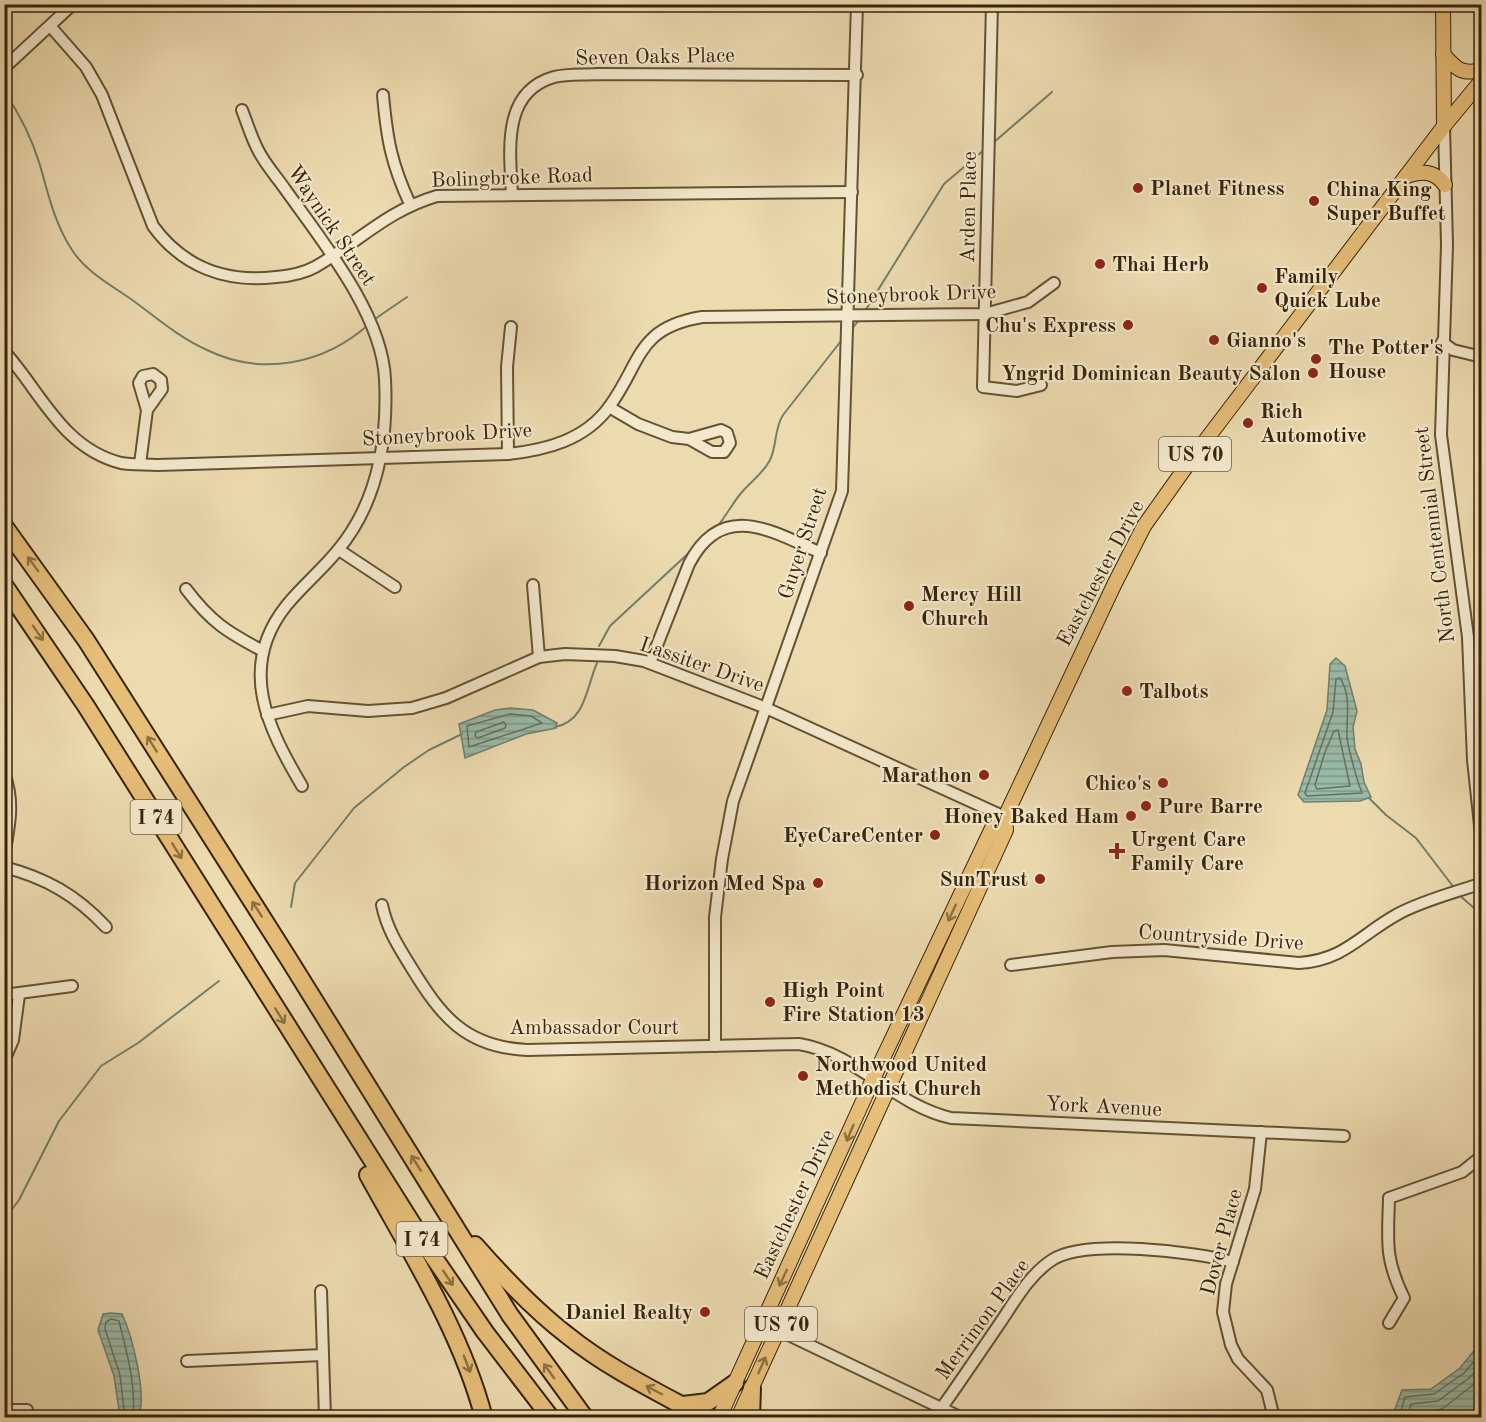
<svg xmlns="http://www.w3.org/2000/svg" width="1486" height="1422" viewBox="0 0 1486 1422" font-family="'Old Standard TT',serif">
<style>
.water{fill:url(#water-rules);stroke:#727f6a;stroke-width:1.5}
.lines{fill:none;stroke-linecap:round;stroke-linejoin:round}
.shore{stroke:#68705a;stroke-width:1.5}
.stream{stroke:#727f6a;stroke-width:2}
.minor-casing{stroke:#645234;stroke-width:14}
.major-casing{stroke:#37240b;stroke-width:16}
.highway-casing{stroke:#37240b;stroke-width:20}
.minor{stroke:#f3e8cc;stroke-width:10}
.major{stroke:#e6be78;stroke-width:14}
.highway{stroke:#e6be78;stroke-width:16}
.oneway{stroke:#8e7142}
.poi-dot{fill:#8f2418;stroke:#f3e8cc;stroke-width:2}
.labels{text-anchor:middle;stroke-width:4.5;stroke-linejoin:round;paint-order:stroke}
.shield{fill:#f3e8cc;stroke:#6f5f45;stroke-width:1.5}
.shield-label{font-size:20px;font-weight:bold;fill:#37240b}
.street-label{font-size:21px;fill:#37240b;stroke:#f3e8cc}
.poi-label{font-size:21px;font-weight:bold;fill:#37240b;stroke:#f3e8cc;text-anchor:start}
</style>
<defs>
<pattern id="water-rules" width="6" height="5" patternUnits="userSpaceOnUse" patternTransform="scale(1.5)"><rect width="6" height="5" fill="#9ba"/><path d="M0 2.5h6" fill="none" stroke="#7e9889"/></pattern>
</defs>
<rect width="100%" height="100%" fill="#eddbb0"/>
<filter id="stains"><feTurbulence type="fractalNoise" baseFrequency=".00333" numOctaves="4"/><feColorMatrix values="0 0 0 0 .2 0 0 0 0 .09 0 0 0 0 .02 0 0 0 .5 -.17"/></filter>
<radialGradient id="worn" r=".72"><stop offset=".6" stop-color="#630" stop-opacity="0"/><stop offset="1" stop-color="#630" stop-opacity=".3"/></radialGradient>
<g class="water">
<polygon points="1336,658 1345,666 1357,711 1353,727 1355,749 1361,764 1364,782 1371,797 1360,801 1304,802 1298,795 1327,710 1330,664"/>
<polygon points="510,708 533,710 557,723 556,728 526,734 465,758 459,724 495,710"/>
<path d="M111 1313 122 1314C132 1335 148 1397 138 1417H120L114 1376 98 1330 103 1314Z"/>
<polygon points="1481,1342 1481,1417 1392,1417 1402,1390 1431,1389 1460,1368"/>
</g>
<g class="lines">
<g class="shore">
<path d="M1340 678C1352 696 1346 718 1347 738 1349 752 1357 780 1362 793L1307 796 1305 793 1333 712 1336 679Z"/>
<polygon points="510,714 531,716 542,723 469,747 467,726"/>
<polygon points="504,722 506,725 505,728 478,738 475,736 476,732"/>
<polygon points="1338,730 1350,786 1317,789 1315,785 1325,752 1334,731"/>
<path d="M125 1418 120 1375 105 1329 106 1322 111 1319 119 1321C127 1354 136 1384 133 1418"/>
<polyline points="1399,1418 1405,1397 1434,1394 1464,1373 1482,1352"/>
<polyline points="1407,1418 1411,1404 1438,1401 1469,1378 1482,1365"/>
<polyline points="1416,1418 1418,1414 1442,1409 1482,1378"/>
</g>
<g class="stream">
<path d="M4 91C19 113 32 139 40 165 48 194 55 224 72 250 87 273 113 286 135 302 158 319 180 338 207 350 262 377 324 364 368 325"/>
<polyline points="993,143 1052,92"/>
<polyline points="865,311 944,184 984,150"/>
<polyline points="372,321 407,297"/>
<polyline points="851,330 859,320"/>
<path d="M717 527C726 516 734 501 742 492 752 480 762 475 770 460 777 446 774 429 783 415L841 341"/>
<polyline points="599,646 610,626 693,549"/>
<path d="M555 727C586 721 586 688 597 663"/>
<polyline points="1369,798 1386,815 1416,838 1455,889"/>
<polyline points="1458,894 1482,915"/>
<polyline points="291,907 295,883 354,808 404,767 429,750 462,734"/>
<polyline points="4,1220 19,1200 59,1121 101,1066 138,1043 219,981"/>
</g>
<defs>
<g id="minor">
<polyline points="992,4 983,387 1017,391 1041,385"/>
<path d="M51 27 86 67 102 95 153 226C183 267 226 283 276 277 289 276 304 273 315 267 359 242 386 211 437 196L852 192"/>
<polyline points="4,68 73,4"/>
<path d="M383 95C387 139 391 163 410 204"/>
<path d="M242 110C247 123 251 136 257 148 264 163 276 176 285 189 322 241 382 314 385 379 388 439 378 502 338 550 322 570 302 586 286 606 237 668 268 728 302 786"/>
<polyline points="1444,126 1447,245 1441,435 1468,637 1473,760 1482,844"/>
<path d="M512 194C510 152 501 92 554 77 567 74 583 75 597 74L857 75"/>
<polyline points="4,260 5,260"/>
<polyline points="1442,342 1453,350 1482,357"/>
<path d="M4 351C41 392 62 448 121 463 132 465 146 464 158 465L508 454C546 450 585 440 609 407 642 362 636 328 702 317L985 314 1028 302 1054 283"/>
<polyline points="609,407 638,424 672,437 689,439 721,430 727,433 730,443 724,452 712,452 689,439"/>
<polyline points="508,454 507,367 511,327"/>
<polyline points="140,464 147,410 139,383 143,376 153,374 161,380 162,389 147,410"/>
<polyline points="339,550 395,587"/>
<polyline points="533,585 539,657"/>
<path d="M186 589C211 622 227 632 263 651"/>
<path d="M650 663 689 564C722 500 772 531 821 553"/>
<polyline points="267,715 308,706 368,711 412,708 446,698 539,657 565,654 615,656 644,661 766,708 1005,817"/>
<path d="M4 774C15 801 9 828 4 855"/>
<path d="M4 867C46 878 76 895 106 927"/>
<path d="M382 905C387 929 398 946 411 967 441 1016 465 1047 527 1050L799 1044C856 1053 894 1105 951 1118L1344 1136"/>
<path d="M1011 965 1112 952 1164 950 1299 963C1345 960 1361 934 1398 914 1424 900 1454 893 1482 883"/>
<polyline points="4,995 72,986"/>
<polyline points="715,1046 715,917 722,859 733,801 842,491 857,4"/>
<polyline points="4,1061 13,1040 19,995"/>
<polyline points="1261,1132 1255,1189 1226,1284 1223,1312 1231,1345 1238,1359 1267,1390 1274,1418"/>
<polyline points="321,1291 325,1418"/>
<path d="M1389 1323 1404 1298C1384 1257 1388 1241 1389 1198L1462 1172 1482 1156"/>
<polyline points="778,1330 962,1418"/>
<polyline points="187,1361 323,1355"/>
<path d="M943 1406C962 1379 981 1351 1000 1323 1015 1301 1029 1275 1052 1260 1085 1238 1196 1252 1233 1262"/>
<polyline points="4,1410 27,1410 27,1418"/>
</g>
<g id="major">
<polyline points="1443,4 1444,126"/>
<path d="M1443 54C1456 69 1462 75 1482 70"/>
<path d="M1406 176C1422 171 1434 170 1445 185"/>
<polyline points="719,1418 873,1079 994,824 1005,817"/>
<polyline points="738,1418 1006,830 1005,817 1114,585 1144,526 1193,457 1444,126 1482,80"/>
</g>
<g id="highway">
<polyline points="4,526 86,640 288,958 510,1315 585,1418"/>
<polyline points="4,585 86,706 430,1252 485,1332 551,1418"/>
<path d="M368 1175C411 1253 461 1331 484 1418"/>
<path d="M475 1245C504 1278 533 1309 567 1335 609 1369 658 1392 705 1418"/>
<polyline points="683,1405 708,1402 735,1383"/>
<polyline points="751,1418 752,1388"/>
</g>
</defs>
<use href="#minor" class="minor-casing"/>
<use href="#major" class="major-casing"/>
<use href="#highway" class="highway-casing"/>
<use href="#minor" class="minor"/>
<use href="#major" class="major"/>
<use href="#highway" class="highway"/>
</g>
<defs><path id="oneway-shaft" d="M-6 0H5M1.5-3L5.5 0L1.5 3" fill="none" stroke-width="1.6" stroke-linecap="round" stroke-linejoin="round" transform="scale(1.5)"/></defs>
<g class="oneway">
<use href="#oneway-shaft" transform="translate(33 564) rotate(-126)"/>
<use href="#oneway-shaft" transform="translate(38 633) rotate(55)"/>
<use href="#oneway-shaft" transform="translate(152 744) rotate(-122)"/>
<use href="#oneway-shaft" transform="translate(177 851) rotate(58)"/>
<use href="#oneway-shaft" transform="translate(257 909) rotate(-123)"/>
<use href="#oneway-shaft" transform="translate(952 913) rotate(115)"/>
<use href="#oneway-shaft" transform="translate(280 1016) rotate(58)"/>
<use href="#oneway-shaft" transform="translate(850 1133) rotate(113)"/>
<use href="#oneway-shaft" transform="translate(416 1163) rotate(-122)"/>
<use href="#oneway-shaft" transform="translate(448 1278) rotate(56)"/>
<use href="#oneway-shaft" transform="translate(783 1278) rotate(115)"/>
<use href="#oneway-shaft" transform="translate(467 1364) rotate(69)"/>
<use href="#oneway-shaft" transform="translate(762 1365) rotate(-66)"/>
<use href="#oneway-shaft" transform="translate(549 1371) rotate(-126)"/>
<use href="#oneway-shaft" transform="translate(654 1390) rotate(-152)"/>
</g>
<g class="poi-dot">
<circle cx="1138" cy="188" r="6"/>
<circle cx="1314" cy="201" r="6"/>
<circle cx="1100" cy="264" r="6"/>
<circle cx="1262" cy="288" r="6"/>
<circle cx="1128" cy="325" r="6"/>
<circle cx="1214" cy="340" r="6"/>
<circle cx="1316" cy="359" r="6"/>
<circle cx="1313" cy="373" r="6"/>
<circle cx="1248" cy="423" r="6"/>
<circle cx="909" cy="606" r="6"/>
<circle cx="1127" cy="691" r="6"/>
<circle cx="984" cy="775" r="6"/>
<circle cx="1163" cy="783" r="6"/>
<circle cx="1146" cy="806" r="6"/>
<circle cx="1131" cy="816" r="6"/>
<circle cx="935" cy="835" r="6"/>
<path d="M1114 842h6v6h6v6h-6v6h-6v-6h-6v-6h6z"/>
<circle cx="1040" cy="879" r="6"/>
<circle cx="818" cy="883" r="6"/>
<circle cx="770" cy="1002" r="6"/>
<circle cx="803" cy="1076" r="6"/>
<circle cx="705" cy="1312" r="6"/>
</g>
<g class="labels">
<g class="shield">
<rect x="1159" y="437" width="72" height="34" rx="4.5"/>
<rect x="130.5" y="800" width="51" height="34" rx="4.5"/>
<rect x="396.5" y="1222" width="51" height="34" rx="4.5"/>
<rect x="745" y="1307" width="72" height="34" rx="4.5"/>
</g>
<g class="shield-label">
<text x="1195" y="461">US 70</text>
<text x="156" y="824">I 74</text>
<text x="422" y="1246">I 74</text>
<text x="781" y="1331">US 70</text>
</g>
<g class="street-label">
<text transform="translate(655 56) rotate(-1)" y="7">Seven Oaks Place</text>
<text transform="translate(512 177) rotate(-2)" y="7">Bolingbroke Road</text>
<text transform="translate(968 207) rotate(-89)" y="7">Arden Place</text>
<text transform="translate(332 225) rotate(56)" y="7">Waynick Street</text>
<text transform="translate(911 294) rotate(-2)" y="7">Stoneybrook Drive</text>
<text transform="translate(447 434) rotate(-3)" y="7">Stoneybrook Drive</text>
<text transform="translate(1434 535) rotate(-97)" y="7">North Centennial Street</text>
<text transform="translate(802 543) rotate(-72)" y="7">Guyer Street</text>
<text transform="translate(1100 573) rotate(-62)" y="7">Eastchester Drive</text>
<text transform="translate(702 664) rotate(19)" y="7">Lassiter Drive</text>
<text transform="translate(1221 937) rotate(4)" y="7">Countryside Drive</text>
<text x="594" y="1034">Ambassador Court</text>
<text transform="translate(1104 1106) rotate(3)" y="7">York Avenue</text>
<text transform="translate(794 1204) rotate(-65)" y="7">Eastchester Drive</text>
<text transform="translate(1221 1242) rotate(-75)" y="7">Dover Place</text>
<text transform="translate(982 1319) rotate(-54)" y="7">Merrimon Place</text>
</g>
<g class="poi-label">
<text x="1150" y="195">Planet Fitness</text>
<text x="1326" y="196">China King<tspan x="1326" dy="24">Super Buffet</tspan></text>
<text x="1112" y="271">Thai Herb</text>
<text x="1274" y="283">Family<tspan x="1274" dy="24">Quick Lube</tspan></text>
<text x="1116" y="332" text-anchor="end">Chu's Express</text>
<text x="1226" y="347">Gianno's</text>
<text x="1328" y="354">The Potter's<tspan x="1328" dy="24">House</tspan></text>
<text x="1301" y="380" text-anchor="end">Yngrid Dominican Beauty Salon</text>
<text x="1260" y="418">Rich<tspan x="1260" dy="24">Automotive</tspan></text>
<text x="921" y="601">Mercy Hill<tspan x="921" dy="24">Church</tspan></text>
<text x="1139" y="698">Talbots</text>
<text x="972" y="782" text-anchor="end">Marathon</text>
<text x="1151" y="790" text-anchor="end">Chico's</text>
<text x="1158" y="813">Pure Barre</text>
<text x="1119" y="823" text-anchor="end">Honey Baked Ham</text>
<text x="923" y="842" text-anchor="end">EyeCareCenter</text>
<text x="1130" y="846">Urgent Care<tspan x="1130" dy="24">Family Care</tspan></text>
<text x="1028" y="886" text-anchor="end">SunTrust</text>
<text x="806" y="890" text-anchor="end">Horizon Med Spa</text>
<text x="782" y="997">High Point<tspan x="782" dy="24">Fire Station 13</tspan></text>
<text x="815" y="1071">Northwood United<tspan x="815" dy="24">Methodist Church</tspan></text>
<text x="693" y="1319" text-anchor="end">Daniel Realty</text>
</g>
</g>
<rect width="1486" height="1422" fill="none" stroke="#eddbb0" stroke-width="24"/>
<rect x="6" y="6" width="1474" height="1410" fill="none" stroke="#37240b" stroke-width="3"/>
<rect x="12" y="12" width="1462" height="1398" fill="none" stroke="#37240b" stroke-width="1.5"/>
<rect width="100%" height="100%" filter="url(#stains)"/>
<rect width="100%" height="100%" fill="url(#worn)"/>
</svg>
